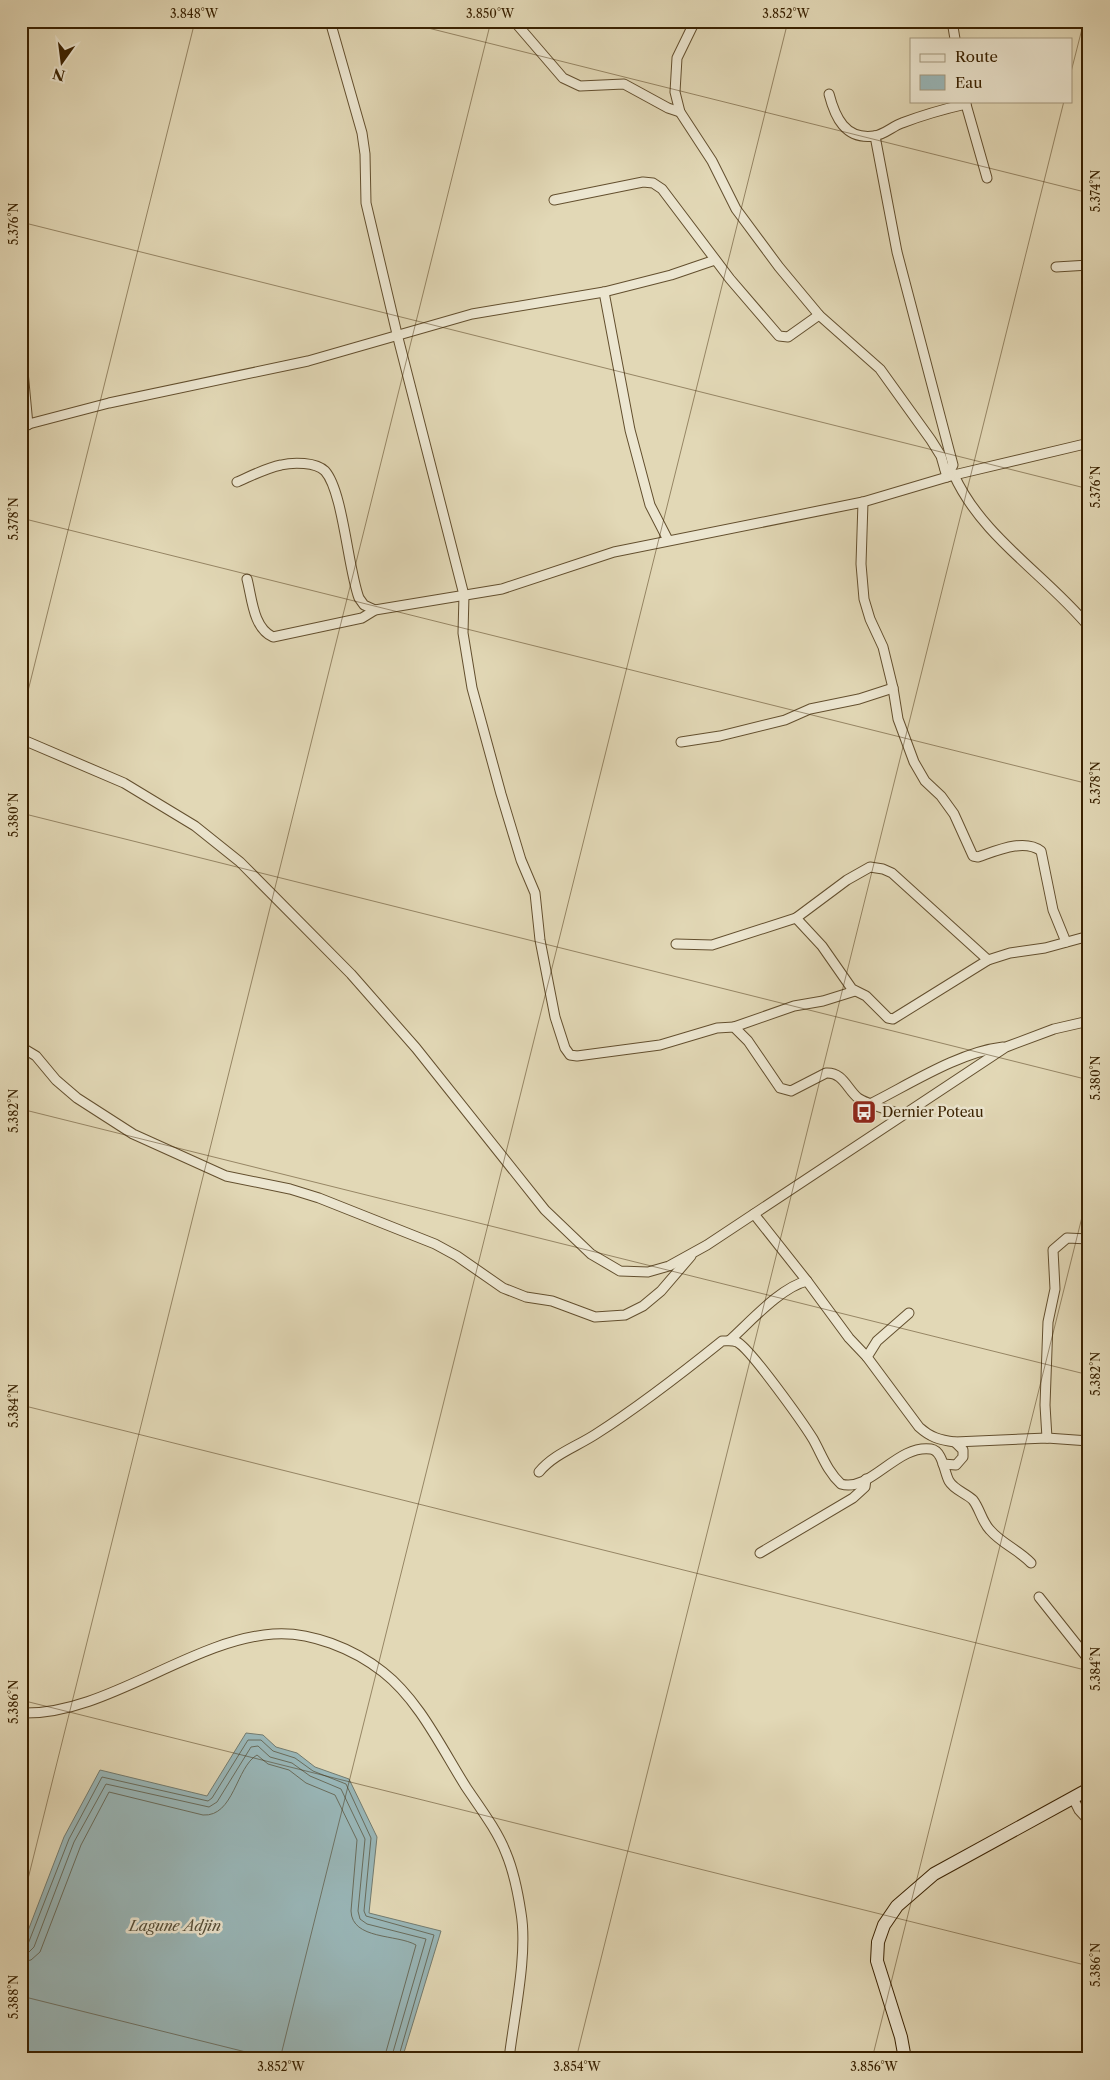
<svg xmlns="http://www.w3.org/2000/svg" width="1110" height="2080" viewBox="0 0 1110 2080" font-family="'Libre Caslon Text',serif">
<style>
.water{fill:#99b7b9;stroke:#737b6f}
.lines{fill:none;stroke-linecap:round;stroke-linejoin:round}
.shore{stroke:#696c5c;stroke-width:1}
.street-casing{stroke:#634f2e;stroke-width:11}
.secondary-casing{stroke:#392100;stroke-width:14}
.street{stroke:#ece6d0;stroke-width:9}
.secondary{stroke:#ece6d0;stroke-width:12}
.ticks{fill:none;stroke:#392100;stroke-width:1;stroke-opacity:0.45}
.labels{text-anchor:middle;stroke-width:5;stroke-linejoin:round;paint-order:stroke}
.poi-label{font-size:14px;fill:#392100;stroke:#ece6d0;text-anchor:start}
.water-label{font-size:15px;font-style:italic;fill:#564e38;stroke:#ece6d0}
.neatline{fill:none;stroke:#392100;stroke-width:2}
.ticks-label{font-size:12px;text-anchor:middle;fill:#392100}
</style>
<rect width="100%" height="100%" fill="#e2d8b6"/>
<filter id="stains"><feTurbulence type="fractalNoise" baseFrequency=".004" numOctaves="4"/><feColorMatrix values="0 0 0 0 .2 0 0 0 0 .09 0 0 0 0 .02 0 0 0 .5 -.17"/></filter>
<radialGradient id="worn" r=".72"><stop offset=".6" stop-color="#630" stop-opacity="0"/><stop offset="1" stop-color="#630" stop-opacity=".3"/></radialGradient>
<polygon class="water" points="246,1733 263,1735 276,1747 297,1753 315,1767 349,1779 377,1837 369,1913 441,1931 402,2059 21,2059 21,1949 64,1837 100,1770 207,1796"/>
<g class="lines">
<g class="shore">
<polyline points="21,1948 28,1944 69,1839 102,1777 208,1801 212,1798 248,1740 261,1740 273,1751 295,1758 313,1771 346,1784 371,1838 364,1911 366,1916 434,1935 398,2059"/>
<polyline points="21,1954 29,1952 34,1947 74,1842 106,1784 209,1807 217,1802 251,1747 258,1746 270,1757 292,1763 310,1776 341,1789 365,1839 358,1911 360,1919 367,1924 426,1939 391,2059"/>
<path d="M21 1962 31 1960 40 1952 81 1845 109 1792 203 1815C234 1817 236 1767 257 1755L268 1764 289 1770 306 1783 335 1795 357 1840 351 1911C352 1940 397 1934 416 1945L384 2059"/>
</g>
<defs>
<g id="street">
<path d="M330 21 362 133 365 154 366 203 397 334 464 595 463 633 472 688 501 794 521 860 535 893 540 940 555 1017 565 1048 570 1055 577 1056 660 1045 717 1028 734 1027 748 1041 780 1088 791 1091 826 1073C843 1072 847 1089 858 1098 866 1104 891 1110 902 1115"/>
<polyline points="514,21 563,78 580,86 624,84 668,108 680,112"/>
<polyline points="695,21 677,58 675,92 680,112 712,161 736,209 779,267 819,315 880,369 931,440 941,456 947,477"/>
<polyline points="952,21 955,39"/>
<path d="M829 94C835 117 845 140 874 136 884 135 893 126 902 123 923 115 944 109 966 104"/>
<polyline points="965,101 987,178"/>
<polyline points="875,136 897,252 953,465 951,469 945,469"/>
<polyline points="554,200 643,182 653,183 662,189 730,279 779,336 788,337 819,315"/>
<polyline points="1056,267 1089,265"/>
<polyline points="604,292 630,430 650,505 668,540"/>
<polyline points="21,350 28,425"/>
<polyline points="21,426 109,403 308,361 472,314 604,292 671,275 715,260"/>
<path d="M954 475C982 537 1046 575 1089 627"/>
<path d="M237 482C251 476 266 468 281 465 293 462 316 462 325 471 343 491 348 569 359 598L364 605 375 610"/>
<path d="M863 502 861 564 864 599 870 619 883 647 893 688 898 719 914 762 925 781 941 796 954 814 973 856 978 857C996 851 1024 838 1041 851L1053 910 1066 942"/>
<path d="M247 579C252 598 253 628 273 637L362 618 375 610 502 589 614 552 863 502 954 475 1089 443"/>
<polyline points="21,739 124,783 195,826 240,862 351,974 416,1048 545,1210 591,1254 620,1271 648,1272 669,1266 707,1245 1006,1047 1054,1029 1089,1021"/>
<polyline points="681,742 720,736 785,720 810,709 859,699 893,688"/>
<polyline points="796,918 822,946 852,989 866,996 888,1018 893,1019 988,960 1010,953 1045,948 1089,936"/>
<polyline points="676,944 712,945 796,918 847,880 870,867 883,869 892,873 988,960"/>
<polyline points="734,1027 794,1006 823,1001 855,991"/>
<polyline points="21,1047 36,1056 56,1080 77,1098 133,1134 226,1176 290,1189 319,1198 435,1244 457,1256 503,1288 526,1297 552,1301 595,1317 625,1315 643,1306 661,1291 691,1256"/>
<path d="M870 1104C910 1084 959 1052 1003 1047"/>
<polyline points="754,1214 807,1281 849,1338 867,1357"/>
<path d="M909 1313 877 1341 867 1357 919 1427C930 1437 939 1440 955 1442L1047 1438 1089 1441"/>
<path d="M730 1340C750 1322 781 1287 807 1281"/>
<polyline points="1047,1438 1045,1405 1048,1322 1055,1289 1053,1250 1067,1238 1089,1239"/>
<polyline points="943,1464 956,1465 963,1457 963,1450 955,1442"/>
<path d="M539 1472C554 1454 576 1447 596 1434 640 1406 681 1374 722 1341 727 1341 732 1340 737 1342 750 1348 803 1423 813 1439 822 1455 827 1471 841 1484 870 1493 897 1444 931 1449 943 1451 944 1472 949 1481 954 1490 966 1493 973 1500 980 1509 982 1522 990 1530 1002 1544 1019 1550 1031 1563"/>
<polyline points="760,1553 853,1498 865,1487 866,1479"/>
<polyline points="1039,1597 1089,1660"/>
<path d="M21 1713C105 1716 190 1640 273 1634 310 1631 354 1649 383 1672 419 1700 442 1749 466 1787 480 1808 497 1830 506 1853 514 1872 518 1893 521 1913 528 1954 514 2016 509 2059"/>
<polyline points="1073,1798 1079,1810 1089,1821"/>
</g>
<polyline id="secondary" points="905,2059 901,2037 877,1961 878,1942 884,1925 897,1906 934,1874 1089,1789"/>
</defs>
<use href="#street" class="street-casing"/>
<use href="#secondary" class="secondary-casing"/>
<use href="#street" class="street"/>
<use href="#secondary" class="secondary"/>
</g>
<path class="ticks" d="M400 21 1089 193M1071 72 1084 21M21 222 1089 489M21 518 1089 784M21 719 195 21M21 813 1089 1080M21 1109 1089 1375M21 1405 1089 1671M21 1700 1089 1966M21 1907 491 21M21 1996 274 2059M280 2059 788 21M576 2059 1064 101M872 2059 1089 1189"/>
<defs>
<symbol id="bus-square" viewBox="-11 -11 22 22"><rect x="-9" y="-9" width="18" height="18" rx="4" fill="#8f2418" stroke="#ece6d0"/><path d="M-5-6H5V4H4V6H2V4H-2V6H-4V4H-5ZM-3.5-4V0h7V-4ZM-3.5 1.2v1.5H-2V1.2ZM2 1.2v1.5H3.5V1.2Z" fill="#fff"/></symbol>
</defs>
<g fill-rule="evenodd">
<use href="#bus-square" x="850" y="1098" width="28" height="28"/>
</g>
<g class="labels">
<g class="poi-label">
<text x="882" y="1117">Dernier Poteau</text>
</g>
<g class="water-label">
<text x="175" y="1931">Lagune Adjin</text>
</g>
</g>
<rect width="1110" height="2080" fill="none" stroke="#e2d8b6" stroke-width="55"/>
<rect x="910" y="38" width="162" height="65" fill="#ece6d0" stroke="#a4977d"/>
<rect x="920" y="54" width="25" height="8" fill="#ece6d0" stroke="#a4977d"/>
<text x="955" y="62" font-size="15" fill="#392100">Route</text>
<rect x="920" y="75" width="25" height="15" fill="#99b7b9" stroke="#a4977d"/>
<text x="955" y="88" font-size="15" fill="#392100">Eau</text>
<g transform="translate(62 62) rotate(194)" stroke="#ece6d0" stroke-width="4" paint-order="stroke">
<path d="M0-4L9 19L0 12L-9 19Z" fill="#392100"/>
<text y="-8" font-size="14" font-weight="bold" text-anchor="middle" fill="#392100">N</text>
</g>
<rect x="28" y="28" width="1054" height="2024" class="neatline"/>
<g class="ticks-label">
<text x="194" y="18">3.848°W</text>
<text x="490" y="18">3.850°W</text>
<text x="786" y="18">3.852°W</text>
<text transform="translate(1096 191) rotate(-90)" y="4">5.374°N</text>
<text transform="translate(14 224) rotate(-90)" y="4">5.376°N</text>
<text transform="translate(1096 487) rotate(-90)" y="4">5.376°N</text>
<text transform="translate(14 519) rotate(-90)" y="4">5.378°N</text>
<text transform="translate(1096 783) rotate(-90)" y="4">5.378°N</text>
<text transform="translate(14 815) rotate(-90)" y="4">5.380°N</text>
<text transform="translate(1096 1078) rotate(-90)" y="4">5.380°N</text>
<text transform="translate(14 1111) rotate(-90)" y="4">5.382°N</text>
<text transform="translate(1096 1374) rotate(-90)" y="4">5.382°N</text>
<text transform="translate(14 1406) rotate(-90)" y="4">5.384°N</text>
<text transform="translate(1096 1669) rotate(-90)" y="4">5.384°N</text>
<text transform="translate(14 1702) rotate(-90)" y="4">5.386°N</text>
<text transform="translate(1096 1965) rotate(-90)" y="4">5.386°N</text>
<text transform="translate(14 1997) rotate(-90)" y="4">5.388°N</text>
<text x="281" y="2071">3.852°W</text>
<text x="577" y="2071">3.854°W</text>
<text x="874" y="2071">3.856°W</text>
</g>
<rect width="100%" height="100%" filter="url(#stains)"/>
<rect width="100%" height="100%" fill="url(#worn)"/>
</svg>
